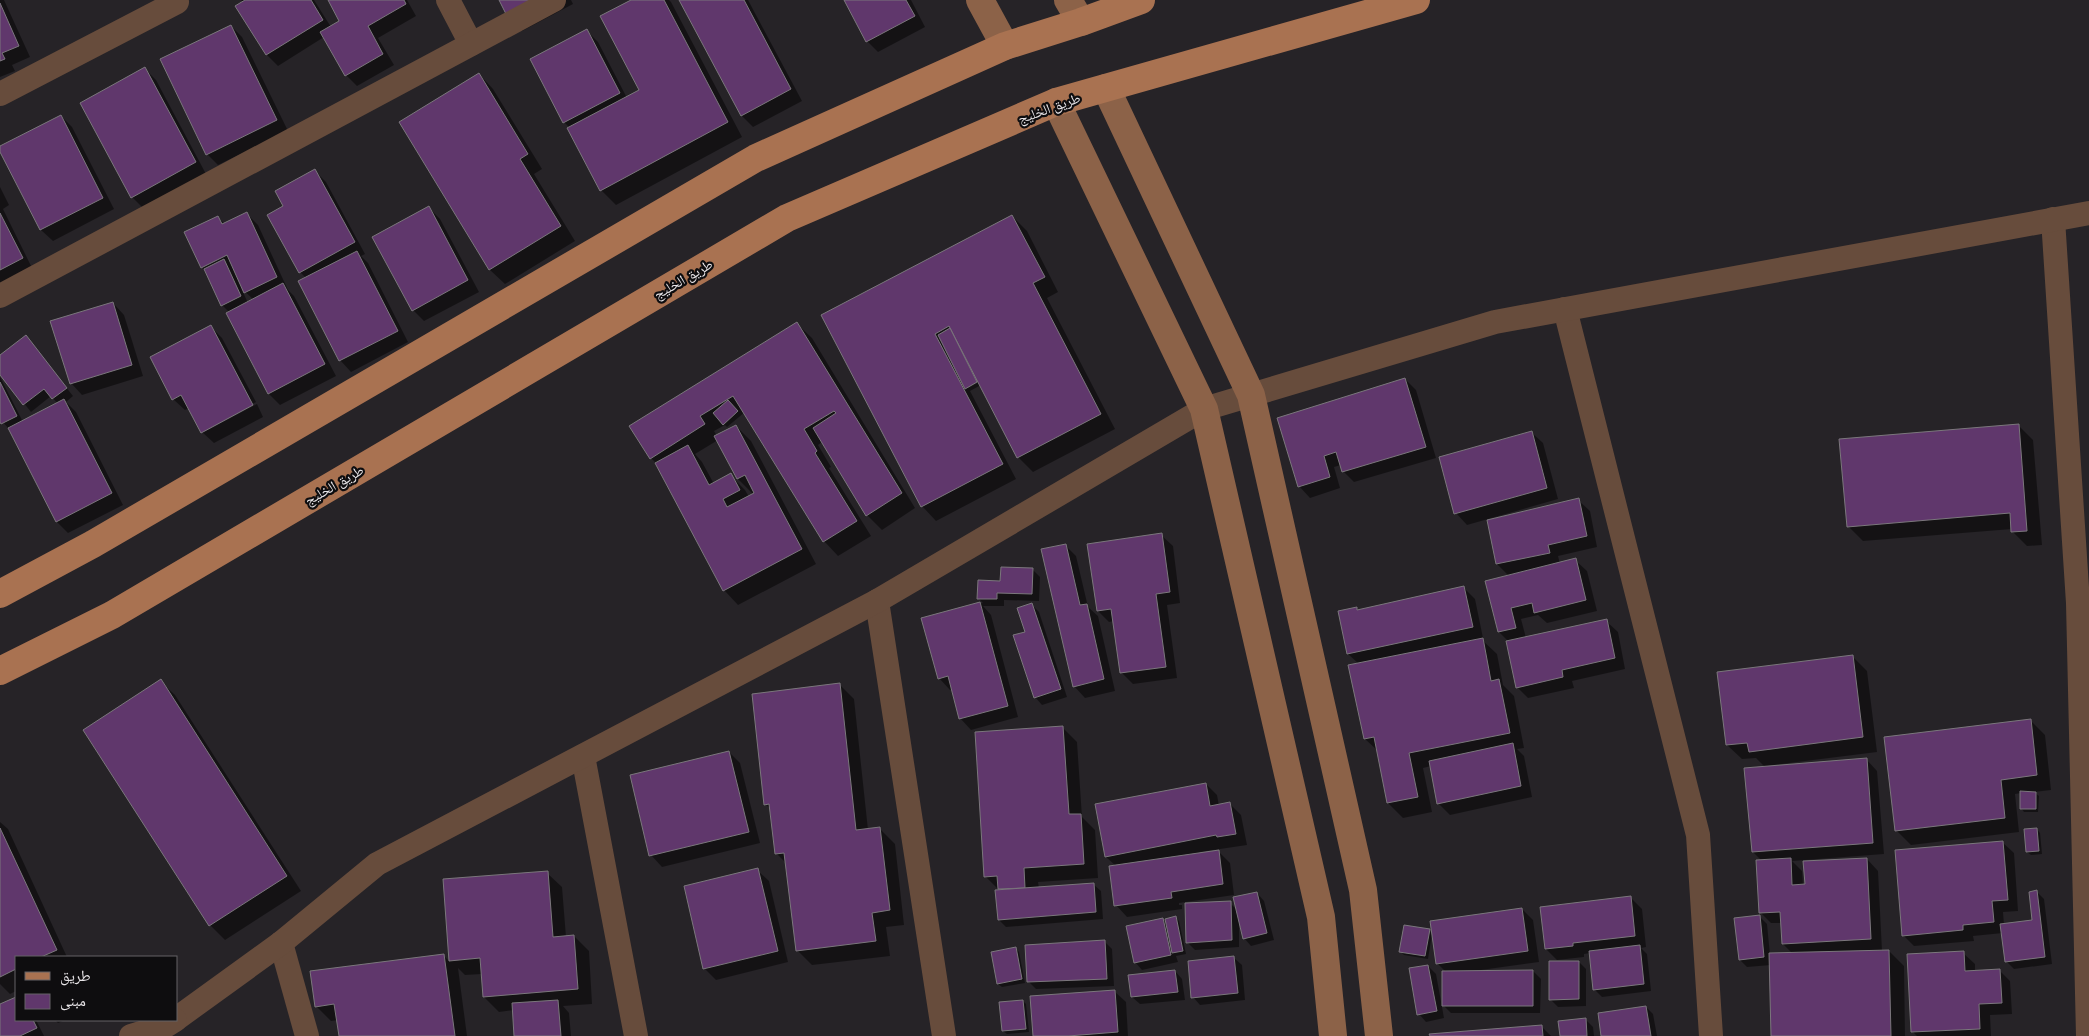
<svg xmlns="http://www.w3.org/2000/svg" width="2089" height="1036" viewBox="0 0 2089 1036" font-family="'Archivo Narrow','Noto Naskh Arabic',sans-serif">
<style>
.shadow{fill:#0007;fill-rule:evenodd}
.building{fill:#60376c;stroke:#7b777c}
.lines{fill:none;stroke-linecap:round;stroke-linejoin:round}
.street{stroke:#674c3c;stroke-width:24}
.secondary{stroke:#8c6248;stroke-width:28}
.primary{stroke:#a97251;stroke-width:28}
.labels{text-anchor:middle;stroke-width:4.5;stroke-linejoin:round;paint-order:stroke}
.street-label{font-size:14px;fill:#e8e5e8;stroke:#0e0d0f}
</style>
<rect width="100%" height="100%" fill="#262327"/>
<g class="shadow">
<polygon points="0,0 4,0 30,57 12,65 15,71 0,77"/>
<polygon points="241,0 314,0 331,27 341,21 329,0 407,0 416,16 378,38 394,65 357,86 346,75 324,37 278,66 267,55 237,6 243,2"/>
<polygon points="500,0 571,0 573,4 522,31 510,19"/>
<polygon points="633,0 669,0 671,2 742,137 616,205 601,190 570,128 564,122 586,30 598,42 627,98 641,90"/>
<polygon points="680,0 748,0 802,101 753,127 742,116"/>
<polygon points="845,0 911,0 925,27 878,52 867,41"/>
<polygon points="231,26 242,37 288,131 218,165 207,154"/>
<polygon points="145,69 156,80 206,174 143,208 132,197"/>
<polygon points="479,74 493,89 542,169 534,174 575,241 505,284 490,270 400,122"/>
<polygon points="61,116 72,127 114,209 53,241 41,230 0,148"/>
<polygon points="315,171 326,182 365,254 361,256 368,263 408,342 351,372 340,360 300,282 306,278 300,272 285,207"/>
<polygon points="0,187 9,205 3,209 33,270 0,287"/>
<polygon points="429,208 440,219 479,292 424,321 413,310"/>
<path d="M247 214 258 225 288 290 294 296 336 376 280 405 269 394 227 314 230 313 222 305 207 272 202 267 218 218 225 224ZM241 288 254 300 248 303Z"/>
<path d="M1012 216 1027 231 1058 292 1047 298 1115 429 1033 472 1018 457 981 385 970 391 1016 479 936 521 922 506 823 316ZM982 378 983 380 968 388V385Z"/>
<polygon points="113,303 124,315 143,376 82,395 71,383"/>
<path d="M797 324 812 338 915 508 882 530 867 515 822 442 818 445 831 467 829 468 871 536 838 556 824 541 745 412 727 427 725 425 714 431 717 436 736 426 751 441 816 564 738 605 724 590 657 464 651 458ZM718 440 738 479 753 494 749 497 745 490 730 475 714 484 702 462 695 454Z"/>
<polygon points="211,327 222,338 256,402 204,430 204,432 257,404 263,417 214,443 202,432 189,408 185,410 173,399"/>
<polygon points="26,337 73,396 66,402 76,412 123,505 68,533 57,522 10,430 0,419 0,377 23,422 58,404 51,396 31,412 0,373 0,357"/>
<polygon points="1405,379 1416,390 1436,458 1354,482 1343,471 1341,465 1334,467 1340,488 1310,498 1299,486 1279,419"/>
<polygon points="2018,425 2033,440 2042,545 2027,546 2012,531 2012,529 1863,541 1848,526"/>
<polygon points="1531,432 1543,443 1558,499 1467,525 1456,513"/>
<polygon points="1578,500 1590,511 1597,547 1558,556 1560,564 1575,560 1587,571 1597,611 1547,623 1538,615 1521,619 1526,638 1606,621 1618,632 1625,669 1572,681 1574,688 1528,698 1517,687 1509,642 1499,632 1509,576 1497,564 1488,521"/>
<polygon points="1161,535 1173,546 1180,603 1167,605 1177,678 1133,684 1121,672 1114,621 1109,622 1098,611"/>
<polygon points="1065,545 1076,556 1088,607 1098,616 1115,691 1085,698 1074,686"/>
<polygon points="1032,569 1040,577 1039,601 1004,600 1004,606 983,606 991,615 1018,717 971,730 960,718 952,689 950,690 939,678 923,619 983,603 979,599"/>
<polygon points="1464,588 1475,599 1483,638 1481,639 1497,654 1503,685 1514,696 1524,748 1517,749 1524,756 1532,797 1450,815 1438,803 1431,766 1423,768 1432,812 1403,818 1388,803 1378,751 1365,739 1359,664 1348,654 1356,608 1359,610"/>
<polygon points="1032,605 1039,612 1067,697 1042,705 1035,697 1027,632"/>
<polygon points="1852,656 1867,671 1877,752 1773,765 1774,767 1866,759 1877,771 1884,854 1792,861 1802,871 1803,886 1867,859 1878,871 1882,951 1889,951 1904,966 1905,1036 1773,1036 1771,965 1747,967 1740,960 1759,916 1767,924 1770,955 1793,954 1783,944 1782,923 1771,923 1760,912 1762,861 1753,852 1766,768 1756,758 1742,759 1727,745"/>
<polygon points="160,681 175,695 301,891 225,940 210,925 85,730"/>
<polygon points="840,685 854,699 868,830 880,829 895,844 904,925 886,927 890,956 812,965 797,950 787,864 776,853 771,809 765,804"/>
<polygon points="2030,720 2045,735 2051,790 2034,792 2039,796 2038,812 2024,812 2021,808 2021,793 2015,794 2019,832 1911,845 1896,830"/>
<polygon points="1062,727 1077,742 1082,817 1095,830 1098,878 1038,882 1039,888 1093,884 1101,891 1103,919 1006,927 999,920 1000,891 985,876"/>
<polygon points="729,752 740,763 760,843 662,867 651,855"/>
<polygon points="1206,784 1217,795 1219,806 1230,804 1241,815 1247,845 1200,852 1200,854 1218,851 1230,863 1234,895 1179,903 1179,905 1182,905 1182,909 1127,917 1116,905 1116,866 1106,857"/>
<polygon points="0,822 8,829 67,957 16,957 16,991 10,994 0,984"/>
<polygon points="2037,829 2040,833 2042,854 2031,855 2027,852"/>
<polygon points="2002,842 2014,853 2018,911 2003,912 2004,925 2034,921 2037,892 2044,899 2052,964 2014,969 2006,961 2003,933 1973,936 1974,941 1914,946 1903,935"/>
<polygon points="757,870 769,881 788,962 716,980 704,968"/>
<polygon points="547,873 562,887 566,937 574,936 589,951 592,1004 563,1006 569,1013 571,1036 516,1036 514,1010 499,1012 484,997 482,974 465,975 458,968 467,1036 340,1036 338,1020 331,1021 316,1006 443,955 450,962 444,880"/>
<polygon points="1257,893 1264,901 1274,940 1251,946 1244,938 1239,919 1239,947 1195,950 1187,942 1230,903 1237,910"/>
<polygon points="1630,897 1642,909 1646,947 1641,948 1647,954 1651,991 1602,997 1594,989 1590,953 1584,954 1584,957 1557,960 1546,949"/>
<polygon points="1522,909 1533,920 1539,962 1481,970 1481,972 1533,971 1541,979 1540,1013 1451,1013 1444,1006 1446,972 1437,963"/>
<polygon points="1176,918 1179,921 1186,954 1176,956 1178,962 1142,970 1135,962 1163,920 1168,925"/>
<polygon points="1429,930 1432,934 1428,959 1404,955 1401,952"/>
<polygon points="1104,941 1112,949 1114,986 1036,989 1028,981"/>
<polygon points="1015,948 1019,952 1025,983 1002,987 998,984 992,953"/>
<polygon points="1963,953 1975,964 1975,972 1999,970 2010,981 2012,1014 1990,1015 1991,1036 1917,1036 1912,1031"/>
<polygon points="1234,958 1242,965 1245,1000 1200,1005 1193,997"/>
<polygon points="1579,962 1586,969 1586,1006 1558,1007 1550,999"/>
<polygon points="1428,966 1436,974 1444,1018 1426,1022 1419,1014"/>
<polygon points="1175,971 1182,979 1185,1000 1140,1004 1132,997"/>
<polygon points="1114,991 1126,1002 1128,1036 1034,1036"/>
<polygon points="16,998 16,1020 36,1020 44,1036 0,1036 0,1006"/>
<polygon points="1023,1001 1026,1004 1029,1032 1007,1034 1003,1031"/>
<polygon points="1646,1007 1653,1014 1657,1036 1603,1036"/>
<polygon points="1585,1019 1593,1027 1594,1036 1561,1036"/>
<polygon points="55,1020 65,1020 58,1023"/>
<polygon points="1541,1026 1551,1036 1431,1036"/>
</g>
<g class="building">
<polygon points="245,0 311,0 323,20 266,55 235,6"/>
<polygon points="328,0 404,0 406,4 368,26 383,54 345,76 320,32 339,21"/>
<polygon points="499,0 548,0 509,20"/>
<polygon points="631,0 664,0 728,122 600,191 567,128 639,90 600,16"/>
<polygon points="679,0 744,0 791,89 741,116"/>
<polygon points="844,0 906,0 915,16 866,42"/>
<polygon points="0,3 19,46 2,53 5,59 0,61"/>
<polygon points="231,25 277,120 206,155 160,59"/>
<polygon points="587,29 620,93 563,123 530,59"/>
<polygon points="145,67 196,162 131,198 80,103"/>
<polygon points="479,73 528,154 520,159 561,226 489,270 399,122"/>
<polygon points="61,115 103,198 40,230 0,152 0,146"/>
<polygon points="315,169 355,242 299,273 267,215 283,206 275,191"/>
<polygon points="429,206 468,280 412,311 372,237"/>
<polygon points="247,212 277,277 244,293 227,255 201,268 184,232 218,216 222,224"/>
<polygon points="0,213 23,258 0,270"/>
<polygon points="1012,215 1045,277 1033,283 1101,414 1017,458 949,326 935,334 1003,464 921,507 821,315"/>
<polygon points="357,251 398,331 339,361 298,281"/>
<polygon points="224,259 241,296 221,306 204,269"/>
<polygon points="283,283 325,364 268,394 226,313"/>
<polygon points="113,302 132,365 70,384 50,321"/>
<polygon points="797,322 902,493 866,516 813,428 836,413 834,411 804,429 817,451 815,453 857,521 823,542 733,396 700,416 705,424 650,459 629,426"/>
<polygon points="211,325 253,405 201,433 181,395 172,400 150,357"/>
<polygon points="950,328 977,382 965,389 938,335"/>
<polygon points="26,335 67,388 52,399 44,389 23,405 0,375 0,355"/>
<polygon points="1405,378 1426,447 1342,472 1336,452 1324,456 1330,477 1298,487 1277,418"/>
<polygon points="0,382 17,416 1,424 0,422"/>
<polygon points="64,399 112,493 56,522 8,428"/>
<polygon points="728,400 738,411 723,425 713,413"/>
<polygon points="2019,424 2027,531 2011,532 2010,513 1847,527 1839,439"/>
<polygon points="736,425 802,549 723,591 655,463 688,445 709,485 731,473 740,490 723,499 727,507 754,493 745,475 737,479 714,436"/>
<polygon points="1532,431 1547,488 1454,514 1439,457"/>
<polygon points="1579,498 1587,536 1548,545 1550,553 1496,564 1487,520"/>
<polygon points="1162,533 1170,592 1156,594 1166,667 1120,673 1111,609 1097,611 1087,544"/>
<polygon points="1066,544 1080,605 1087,604 1104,679 1073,687 1041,549"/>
<polygon points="1576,558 1586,600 1534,613 1532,603 1511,608 1516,628 1498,632 1485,581"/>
<polygon points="1001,567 1033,568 1032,594 997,593 997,599 977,599 978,580 1000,581"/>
<polygon points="1464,586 1473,627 1347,654 1338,611 1357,607 1357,610"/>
<polygon points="980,602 1008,706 959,719 948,676 938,679 921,618"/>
<polygon points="1032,603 1061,689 1034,698 1013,635 1025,632 1017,608"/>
<polygon points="1607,619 1615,658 1562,670 1563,677 1516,688 1506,641"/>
<polygon points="1483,638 1491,681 1499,679 1510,733 1409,753 1418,797 1387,803 1374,737 1364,739 1348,665"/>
<polygon points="1853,655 1863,737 1749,752 1747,743 1726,745 1717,672"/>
<polygon points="161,679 287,876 209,926 83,730"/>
<polygon points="840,683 856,830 880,827 890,910 872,913 876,941 796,951 784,853 775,854 769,804 764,805 752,694"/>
<polygon points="2031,719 2037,775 2001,780 2005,818 1895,831 1884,737"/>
<polygon points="1063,726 1069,814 1081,814 1084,864 1024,868 1025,888 998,889 997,876 984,877 975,732"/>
<polygon points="1513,743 1521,786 1437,804 1429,761"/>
<polygon points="729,751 749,832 649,856 630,775"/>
<polygon points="1867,758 1873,843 1752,852 1744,768"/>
<polygon points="1206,783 1210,806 1230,802 1236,834 1217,837 1216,835 1105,857 1095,804"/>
<polygon points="2020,791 2036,792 2036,809 2020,809"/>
<polygon points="0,828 57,950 41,957 16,957 16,969 0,977"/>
<polygon points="2037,828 2039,851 2026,852 2024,829"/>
<polygon points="2003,841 2008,900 1992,901 1994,922 1963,925 1963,930 1902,936 1895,850"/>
<polygon points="1219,850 1223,884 1171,892 1172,898 1114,906 1109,866"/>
<polygon points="1791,858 1792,885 1805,884 1803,861 1867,858 1871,939 1782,944 1780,912 1759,913 1756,860"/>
<polygon points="758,868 778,951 703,969 684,886"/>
<polygon points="548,871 553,937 574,935 578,989 483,997 480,958 449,961 443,879"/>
<polygon points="1094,883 1096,912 998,920 995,890"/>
<polygon points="2037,890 2045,957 2005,962 2000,924 2032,920 2029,892"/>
<polygon points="1257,892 1267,933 1243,939 1233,897"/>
<polygon points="1631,896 1635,936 1573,943 1573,946 1545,949 1540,907"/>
<polygon points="1231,901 1232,940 1186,943 1185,903"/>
<polygon points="1522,908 1528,951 1436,964 1430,921"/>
<polygon points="1760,915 1764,957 1739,960 1734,918"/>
<polygon points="1176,916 1183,951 1172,953 1165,919"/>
<polygon points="1163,918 1171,955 1134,963 1126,926"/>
<polygon points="1404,925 1430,929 1425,956 1399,952"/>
<polygon points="1105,940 1107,979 1027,982 1025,945"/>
<polygon points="1640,945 1644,984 1593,990 1589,951"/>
<polygon points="1016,947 1022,979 997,984 991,952"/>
<polygon points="1889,950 1891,1036 1771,1036 1769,953"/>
<polygon points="1964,951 1965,971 2000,969 2002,1003 1979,1004 1980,1029 1911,1032 1907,954"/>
<polygon points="444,954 455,1036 339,1036 334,1004 315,1007 310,971"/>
<polygon points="1234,956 1238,993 1191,998 1188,961"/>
<polygon points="1549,961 1579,961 1579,999 1549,1000"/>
<polygon points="1428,965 1437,1011 1417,1015 1409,968"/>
<polygon points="1175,970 1178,992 1131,997 1128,975"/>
<polygon points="1533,970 1533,1006 1442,1006 1442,971"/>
<polygon points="1115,990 1118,1032 1068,1036 1033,1036 1030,996"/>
<polygon points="16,997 16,1020 33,1020 37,1028 20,1036 0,1036 0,1004"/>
<polygon points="558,1000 561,1036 514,1036 512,1003"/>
<polygon points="1023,1000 1026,1029 1002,1031 999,1002"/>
<polygon points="1646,1006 1651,1036 1601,1036 1598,1013"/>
<polygon points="1586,1018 1587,1036 1560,1036 1558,1021"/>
<polygon points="1542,1025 1543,1036 1430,1036 1429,1034"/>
</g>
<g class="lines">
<g class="street">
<polyline points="448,0 471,44"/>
<polyline points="0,94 177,2"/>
<polyline points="2053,219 2078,603 2088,1036"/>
<polyline points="0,296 554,0"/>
<polyline points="1565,309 1698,835 1711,1036"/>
<polyline points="877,601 944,1036"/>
<polyline points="583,756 636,1036"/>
<polyline points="281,943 307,1036"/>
<polyline points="176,1019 281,943 377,864 877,601 1204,409 1495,322 2089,213"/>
<polyline points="131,1036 167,1025 175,1020"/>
</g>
<g class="secondary">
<polyline points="980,0 1005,46"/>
<polyline points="1068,0 1081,22"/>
<polyline points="1106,88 1251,395 1363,890 1379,1036"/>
<polyline points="1056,102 1204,409 1321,917 1333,1036"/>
</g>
<g class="primary">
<polyline points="0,594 93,544 756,158 1005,46 1081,22 1141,0"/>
<polyline points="0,671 112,615 787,218 1056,102 1416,0"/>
</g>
</g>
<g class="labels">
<g class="street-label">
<text transform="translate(1049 108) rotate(-20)" y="5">طريق الخليج</text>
<text transform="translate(683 279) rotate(-30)" y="5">طريق الخليج</text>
<text transform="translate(334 485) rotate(-30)" y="5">طريق الخليج</text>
</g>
</g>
<rect x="15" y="956" width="162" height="65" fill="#0e0d0f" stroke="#656366"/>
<rect x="25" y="972" width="25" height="8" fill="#a97251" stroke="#656366"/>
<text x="60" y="981" font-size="15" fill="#e8e5e8">طريق</text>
<rect x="25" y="994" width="25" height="15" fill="#60376c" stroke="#656366"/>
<text x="60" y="1006" font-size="15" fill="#e8e5e8">مبنى</text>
</svg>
